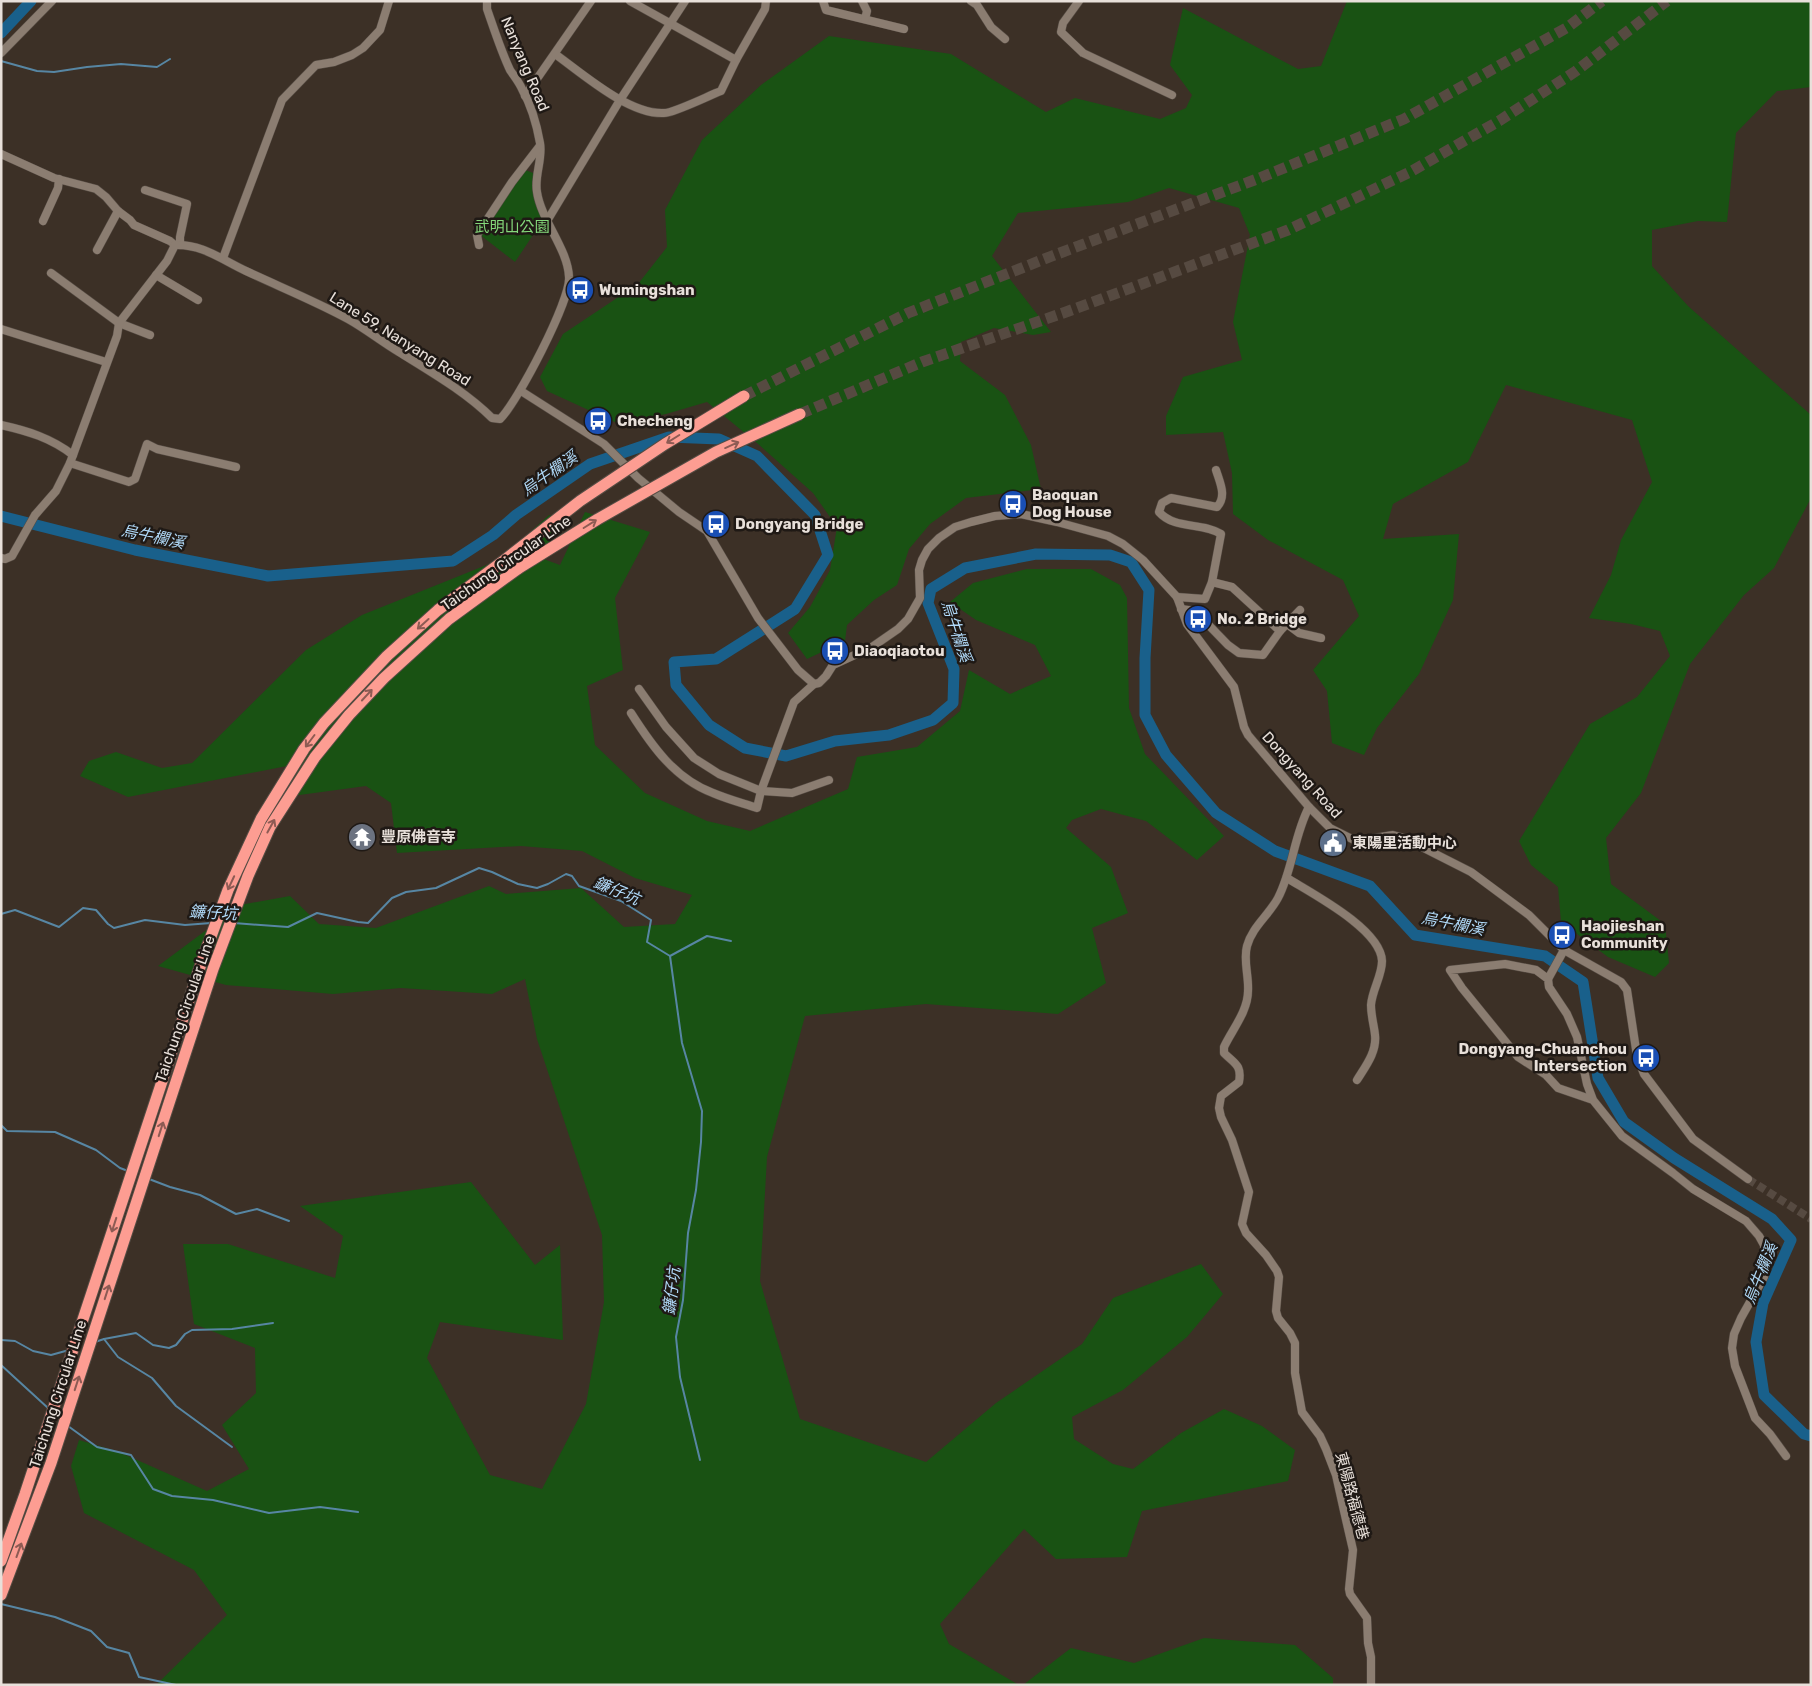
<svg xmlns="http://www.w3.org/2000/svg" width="1812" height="1686" viewBox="0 0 1812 1686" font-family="Rubik,'Noto Sans TC',sans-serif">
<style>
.green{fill:#195213}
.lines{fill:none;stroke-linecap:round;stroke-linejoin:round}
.stream{stroke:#5786a3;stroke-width:2}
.river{stroke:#19608b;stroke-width:11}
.minor-tunnel{stroke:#564a41;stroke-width:8;stroke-dasharray:8 4;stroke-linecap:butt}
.highway-tunnel{stroke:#564a41;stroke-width:11;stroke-dasharray:11 5.5;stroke-linecap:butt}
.minor-casing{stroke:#564c44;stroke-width:9}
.highway-casing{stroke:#564c44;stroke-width:13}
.minor{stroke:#8b7d71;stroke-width:8}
.highway{stroke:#fd9d92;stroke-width:11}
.highway-bridge-casing{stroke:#564c44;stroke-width:13;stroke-linecap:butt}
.highway-bridge{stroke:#fd9d92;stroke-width:11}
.oneway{stroke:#8e5b54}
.labels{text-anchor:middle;stroke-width:5;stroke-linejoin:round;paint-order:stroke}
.street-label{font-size:15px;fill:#e8e0da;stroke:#1f1915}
.park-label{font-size:15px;fill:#85d87b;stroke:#1f1915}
.poi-label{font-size:15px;font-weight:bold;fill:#e8e0da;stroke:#1f1915;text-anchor:start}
.water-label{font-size:16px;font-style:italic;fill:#b0d9f8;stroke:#1f1915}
</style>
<rect width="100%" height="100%" fill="#3c3026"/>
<g class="green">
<polygon points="1347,1 1811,1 1811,87 1777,91 1736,133 1727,222 1698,221 1652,230 1652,266 1688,306 1811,415 1811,498 1774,568 1744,595 1690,664 1641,793 1606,838 1611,884 1665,924 1669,963 1655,977 1608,957 1561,922 1558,887 1531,865 1519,841 1590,724 1637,697 1670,656 1660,631 1631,624 1589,618 1611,575 1621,540 1652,482 1632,420 1506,385 1468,462 1393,504 1383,539 1459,534 1453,600 1419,674 1377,728 1364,755 1332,743 1327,691 1313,670 1359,616 1343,580 1268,540 1233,514 1232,473 1223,432 1166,435 1166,416 1183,377 1242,360 1233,322 1250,235 1239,208 1169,188 1128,202 1018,213 992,256 1051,332 1033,335 994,328 961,342 960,361 1005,395 1031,445 1041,489 966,498 930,524 909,549 897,585 874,600 847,625 845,641 807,659 788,633 810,607 830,570 837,527 813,493 757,443 707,402 666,414 619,424 547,391 540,377 563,334 638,284 667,247 665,210 702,140 761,85 829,36 951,54 1046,112 1075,98 1160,119 1186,108 1192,95 1170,65 1183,8 1298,69 1321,66"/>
<polygon points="523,169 533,173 533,188 543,220 515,262 479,234"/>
<polygon points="585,512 650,532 615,598 623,670 587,686 595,745 645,793 707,821 750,831 848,789 857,757 917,747 960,711 969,670 1010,694 1051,676 1035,645 976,620 950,602 973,583 1027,569 1091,569 1120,585 1127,598 1129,708 1145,754 1224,836 1197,860 1146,821 1101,809 1072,820 1066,828 1111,867 1128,913 1092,928 1106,983 1058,1014 926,1004 805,1016 767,1157 760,1281 800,1419 926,1462 996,1403 1082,1344 1113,1298 1201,1264 1223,1294 1187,1337 1123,1390 1072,1417 1074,1439 1113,1464 1133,1469 1181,1433 1224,1409 1262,1426 1295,1450 1288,1481 1142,1511 1127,1557 1056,1559 1024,1529 940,1624 949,1644 1019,1685 156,1685 227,1615 194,1570 84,1513 71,1466 79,1440 119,1452 207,1491 249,1469 222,1425 256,1393 255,1348 194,1324 183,1244 228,1244 335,1278 343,1236 300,1206 471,1182 535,1265 560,1245 563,1340 440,1322 427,1358 490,1475 542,1489 586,1404 604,1302 602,1235 537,1039 525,979 492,994 401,988 333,994 226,985 158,966 240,905 290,896 319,924 376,928 489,886 506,894 581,888 624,927 675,924 692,895 635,878 582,851 521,846 397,853 391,803 366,786 292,796 292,765 128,797 80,776 89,761 116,752 162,768 192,763 306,650 362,615 499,560 549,515 566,521 538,557 560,565"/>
<polygon points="1204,1638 1295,1645 1333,1678 1333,1685 1023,1685 1071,1648 1134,1663"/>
</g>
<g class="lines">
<g class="stream">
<polyline points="1,61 37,71 54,72 87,67 121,64 157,67 170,59"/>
<polyline points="1,914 15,910 59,927 83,908 96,910 108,924 114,928 145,920 185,925 211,923"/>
<polyline points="234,923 288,927 317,913 358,922 368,923 392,898 406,892 436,888 479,868 492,872 518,884 537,888 548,884 566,874 572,876 579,886 621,901 651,920 647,942 670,956"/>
<polyline points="670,956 682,1043 702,1111 701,1142 696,1190 688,1233 683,1300 676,1337 680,1377 700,1460"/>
<polyline points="670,956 707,936 731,941"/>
<polyline points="1,1125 7,1131 55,1132 96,1150 120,1168 128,1171"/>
<polyline points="149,1179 170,1187 200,1195 236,1214 257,1209 289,1221"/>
<polyline points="104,1339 136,1333 153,1345 169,1348 176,1345 185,1334 192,1330 232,1329 273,1323"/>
<polyline points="1,1340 15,1341 33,1351 51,1355 69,1350"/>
<polyline points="95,1342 104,1339 118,1357 152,1378 176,1406 232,1447"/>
<polyline points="1,1365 48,1408"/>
<polyline points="68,1426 97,1447 131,1455 153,1489 172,1496 213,1500 269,1513 320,1507 358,1512"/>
<polyline points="1,1604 55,1617 91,1631 107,1647 129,1653 139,1677 176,1685"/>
</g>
<g class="river">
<polyline points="1,33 31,1"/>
<polyline points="1,516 135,550 268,576 453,561 493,535 516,515 590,464 669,437 719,439 757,456 815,515 828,555 795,609 716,659 674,662 676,685 709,725 745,748 786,756 835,741 889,735 933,720 953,703 954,669 928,603 931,589 965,568 1036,554 1110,555 1131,562 1149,590 1145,658 1145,715 1166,755 1216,813 1275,851 1370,886 1415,935 1545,956 1583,982 1598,1078 1624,1122 1674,1158 1772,1219 1791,1240 1763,1303 1756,1342 1764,1395 1804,1434 1811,1436"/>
</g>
<polyline class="minor-tunnel" points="1748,1179 1811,1219"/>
<g class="highway-tunnel">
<polyline points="744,396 908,313 1052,256 1257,179 1404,119 1568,27 1602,1"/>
<polyline points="800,414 922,362 1066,312 1288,230 1410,172 1499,121 1576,71 1667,1"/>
</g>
<defs>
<g id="minor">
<polyline points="630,1 736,60 765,9 766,1"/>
<polyline points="823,1 826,10 904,29"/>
<polyline points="862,1 867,11 865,19"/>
<polyline points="971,1 977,5 991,27 1005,39"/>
<polyline points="1079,1 1063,23 1061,32 1083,53 1172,95"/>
<polyline points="1,53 52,1"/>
<path d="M555 54C583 74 629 115 664 113 674 113 710 95 721 91L736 60"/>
<polyline points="525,96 591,1"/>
<polyline points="1,154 54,178 96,189 106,197 118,211 130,220 134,225 170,241 175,245"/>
<polyline points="145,190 187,204 180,237 180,245"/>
<polyline points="43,221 58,188 59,179"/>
<polyline points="547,221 620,100 685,1"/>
<path d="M175 245C203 244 222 260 246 271 280 287 315 301 348 319 366 329 382 342 399 352 431 372 466 392 492 418L500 419C517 403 571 300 569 277 568 249 541 220 537 192 534 176 543 159 540 143 537 126 531 105 522 89 519 82 514 76 510 70 501 51 494 29 487 9V1"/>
<polyline points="479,245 477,235 512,182 539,147"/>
<polyline points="97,250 118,211"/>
<polyline points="223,258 282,100 316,65 334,62 352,55 363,48 380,30 389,1"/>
<polyline points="51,273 119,323 150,335"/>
<polyline points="156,275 198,300"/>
<polyline points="1,329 106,362"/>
<polyline points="521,391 604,444 638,478 679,512 707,531 758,618 798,670 814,684 819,683 826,676 833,665 872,647 898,629 908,619 920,598 919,570 922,560 928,549 939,538 955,527 971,522 995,516 1021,514 1057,522 1108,536 1123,544 1143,560 1177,597 1187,624 1234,687 1244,727 1248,735 1309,807 1330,828 1356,841 1393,835 1404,838 1471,872 1529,915 1564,950 1621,982 1627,990 1637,1056 1644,1074 1693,1139 1748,1179"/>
<path d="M1 425C28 431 51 438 73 455"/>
<polyline points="70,463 129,482 135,479 147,444 157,449 236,467"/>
<polyline points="1,558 5,559 12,556 35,515 56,491 70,463 117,336 119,323 167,261 175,245"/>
<polyline points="1212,582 1232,587 1280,631"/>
<path d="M1177 597 1205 599 1212 582 1221 534C1202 522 1175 530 1159 512L1162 503 1171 498 1217 507C1227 496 1220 483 1216 470"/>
<polyline points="1181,609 1195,611 1228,645 1239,653 1263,655 1280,631 1300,610"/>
<polyline points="1287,624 1299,633 1321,638"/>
<polyline points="639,689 666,727 694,758 719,774 761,791 792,793 829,780"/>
<path d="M631 713C652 746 675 779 713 793 727 799 742 803 757 808L761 791 794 702 814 684"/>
<path d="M1309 807C1294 835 1293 869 1278 898 1269 915 1252 927 1247 946 1243 960 1249 976 1248 991 1248 1011 1232 1030 1224 1047V1053C1235 1064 1242 1065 1239 1082L1221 1096 1219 1108 1221 1117 1232 1140 1249 1192 1242 1224 1246 1233 1266 1255 1277 1271 1279 1277 1276 1311 1278 1318 1290 1333 1295 1343V1373L1302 1412 1320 1436 1326 1449 1336 1475 1344 1511 1353 1550 1349 1589 1350 1594 1367 1618 1368 1643 1371 1657V1685"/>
<path d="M1287 878C1311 893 1381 929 1382 961 1382 976 1372 990 1371 1005 1371 1016 1374 1025 1375 1035 1377 1052 1365 1067 1357 1080"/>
<polyline points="1548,979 1564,950"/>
<polyline points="1593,1100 1558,1088 1546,1075 1518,1057 1462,988 1450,970 1505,964 1536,970 1548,979 1549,987 1567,1014 1577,1037 1587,1084 1593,1100 1622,1136 1673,1173 1693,1189 1746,1221 1759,1236 1764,1245 1766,1267 1764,1277 1741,1318 1734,1334 1732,1348 1735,1366 1755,1418 1770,1434 1786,1456"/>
</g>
<g id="highway">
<polyline points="1,1561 25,1494 202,961 228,890 261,819 304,749 324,723 387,656 438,610 502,562"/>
<polyline points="1,1595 51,1463 213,969 248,876 270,827 315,757 349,715 384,678 449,619 519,568"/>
</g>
</defs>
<use href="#minor" class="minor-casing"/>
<use href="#highway" class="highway-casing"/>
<use href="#minor" class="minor"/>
<use href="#highway" class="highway"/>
<defs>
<g id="highway-bridge">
<polyline points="502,562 580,501 665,444 744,396"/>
<polyline points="519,568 598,519 716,452 800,414"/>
</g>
</defs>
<use href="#highway-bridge" class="highway-bridge-casing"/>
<use href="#highway-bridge" class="highway-bridge"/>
</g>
<defs><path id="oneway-shaft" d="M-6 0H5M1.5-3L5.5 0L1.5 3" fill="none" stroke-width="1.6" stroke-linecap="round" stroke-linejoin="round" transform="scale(1.25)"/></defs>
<g class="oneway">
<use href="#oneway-shaft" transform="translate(673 439) rotate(148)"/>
<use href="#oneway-shaft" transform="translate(732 445) rotate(-24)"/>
<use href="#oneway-shaft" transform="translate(590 524) rotate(-32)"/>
<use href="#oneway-shaft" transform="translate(423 624) rotate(138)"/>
<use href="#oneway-shaft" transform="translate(367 695) rotate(-47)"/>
<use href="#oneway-shaft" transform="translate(310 741) rotate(127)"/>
<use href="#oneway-shaft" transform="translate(271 826) rotate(-61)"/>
<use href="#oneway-shaft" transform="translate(231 883) rotate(115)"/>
<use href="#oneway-shaft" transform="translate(161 1129) rotate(-72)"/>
<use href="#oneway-shaft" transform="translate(114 1225) rotate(108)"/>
<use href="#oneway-shaft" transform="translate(107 1292) rotate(-72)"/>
<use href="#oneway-shaft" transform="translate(77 1383) rotate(-72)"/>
<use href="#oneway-shaft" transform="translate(19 1550) rotate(-70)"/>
</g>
<defs>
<symbol id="bus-disc" viewBox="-11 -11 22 22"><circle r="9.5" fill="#1a4fb4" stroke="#1f1915"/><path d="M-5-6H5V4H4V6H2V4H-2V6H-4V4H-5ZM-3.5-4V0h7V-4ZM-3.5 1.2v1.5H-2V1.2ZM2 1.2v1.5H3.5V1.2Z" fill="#fff"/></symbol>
<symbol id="temple-disc" viewBox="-11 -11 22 22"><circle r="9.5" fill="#6b7280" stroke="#1f1915"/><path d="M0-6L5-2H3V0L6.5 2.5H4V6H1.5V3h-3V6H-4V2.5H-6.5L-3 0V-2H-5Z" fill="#fff"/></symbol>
<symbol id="civic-disc" viewBox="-11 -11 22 22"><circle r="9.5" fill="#5c6f8a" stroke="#1f1915"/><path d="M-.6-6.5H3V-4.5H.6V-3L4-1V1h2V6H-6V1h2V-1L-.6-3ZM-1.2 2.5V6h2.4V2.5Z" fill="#fff"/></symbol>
</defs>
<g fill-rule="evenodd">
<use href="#bus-disc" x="564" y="274" width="32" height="32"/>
<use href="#bus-disc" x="582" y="405" width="32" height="32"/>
<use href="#bus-disc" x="997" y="488" width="32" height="32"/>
<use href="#bus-disc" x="700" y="508" width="32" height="32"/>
<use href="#bus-disc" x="1182" y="603" width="32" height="32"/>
<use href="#bus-disc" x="819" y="635" width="32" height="32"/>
<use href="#temple-disc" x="346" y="821" width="32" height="32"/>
<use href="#civic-disc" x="1317" y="827" width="32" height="32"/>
<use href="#bus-disc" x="1546" y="919" width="32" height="32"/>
<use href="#bus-disc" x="1630" y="1042" width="32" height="32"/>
</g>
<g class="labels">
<g class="street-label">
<text transform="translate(525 64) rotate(67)" y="5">Nanyang Road</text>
<text transform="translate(400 339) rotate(32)" y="5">Lane 59, Nanyang Road</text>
<text transform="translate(506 563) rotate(-35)" y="5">Taichung Circular Line</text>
<text transform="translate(1302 775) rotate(48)" y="5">Dongyang Road</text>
<text transform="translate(185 1009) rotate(-71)" y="5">Taichung Circular Line</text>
<text transform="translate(58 1394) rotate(-72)" y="5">Taichung Circular Line</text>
<text transform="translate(1352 1496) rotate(75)" y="5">東陽路福德巷</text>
</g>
<g class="park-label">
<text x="512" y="232">武明山公園</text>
</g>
<g class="poi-label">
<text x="599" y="295">Wumingshan</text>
<text x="617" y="426">Checheng</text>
<text x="1032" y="500">Baoquan<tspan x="1032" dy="17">Dog House</tspan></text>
<text x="735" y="529">Dongyang Bridge</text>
<text x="1217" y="624">No. 2 Bridge</text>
<text x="854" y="656">Diaoqiaotou</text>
<text x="381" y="842">豐原佛音寺</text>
<text x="1352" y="848">東陽里活動中心</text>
<text x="1581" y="931">Haojieshan<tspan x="1581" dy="17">Community</tspan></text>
<text x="1627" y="1054" text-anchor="end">Dongyang-Chuanchou<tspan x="1627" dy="17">Intersection</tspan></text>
</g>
<g class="water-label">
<text transform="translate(549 473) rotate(-35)" y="6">烏牛欄溪</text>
<text transform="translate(153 536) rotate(12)" y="6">烏牛欄溪</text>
<text transform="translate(957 631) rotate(72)" y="6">烏牛欄溪</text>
<text transform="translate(617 890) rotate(23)" y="6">鐮仔坑</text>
<text transform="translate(213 912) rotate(3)" y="6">鐮仔坑</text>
<text transform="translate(1453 923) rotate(11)" y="6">烏牛欄溪</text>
<text transform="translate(1760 1273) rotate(-68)" y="6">烏牛欄溪</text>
<text transform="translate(671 1291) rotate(-83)" y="6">鐮仔坑</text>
</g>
</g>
<rect width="1812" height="1686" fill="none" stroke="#e8e0da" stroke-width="5"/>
</svg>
